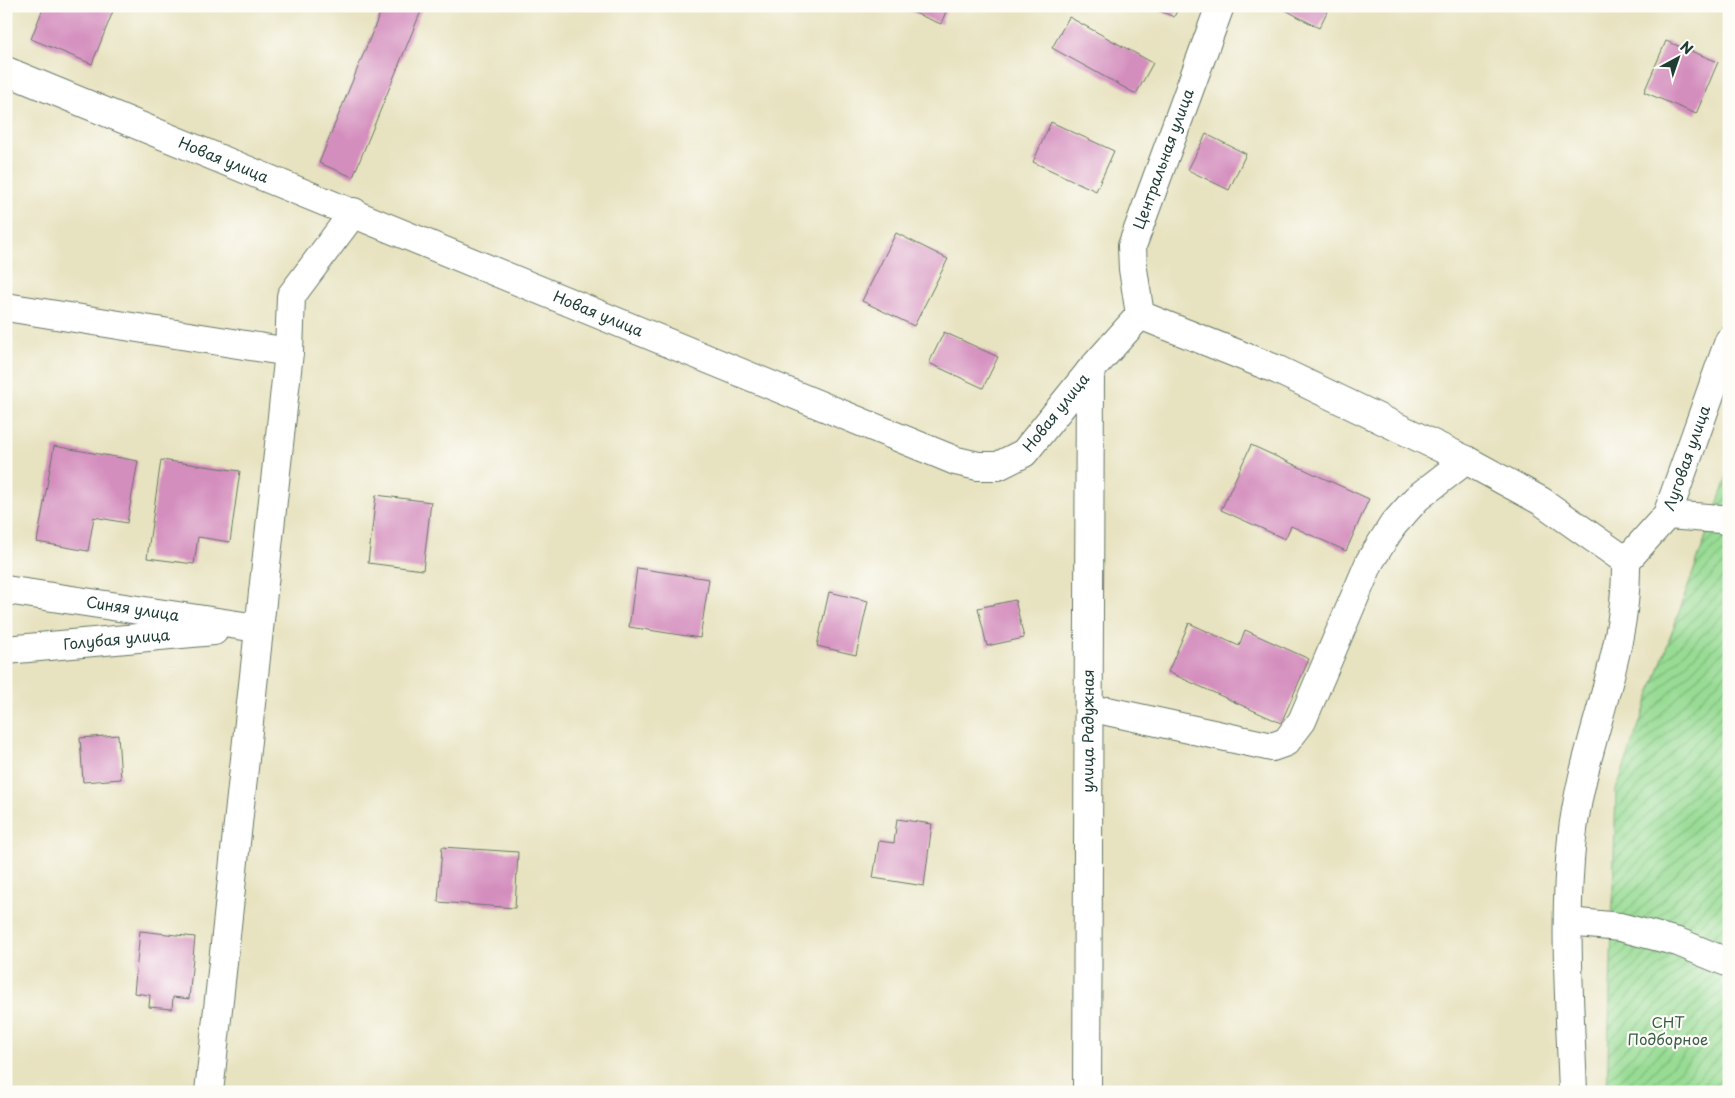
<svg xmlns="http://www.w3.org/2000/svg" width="1735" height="1098" viewBox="0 0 1735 1098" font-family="'Playpen Sans',sans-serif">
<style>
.garden{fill:url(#garden-furrows);stroke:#5c8c64}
.building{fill:#d48ebe}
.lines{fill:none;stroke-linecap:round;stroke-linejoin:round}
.minor-casing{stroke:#657765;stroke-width:30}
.minor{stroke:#fff;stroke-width:28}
.labels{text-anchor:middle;stroke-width:4.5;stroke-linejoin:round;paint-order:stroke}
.street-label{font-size:15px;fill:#1f3d34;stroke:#fdfcf7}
.park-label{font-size:15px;fill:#375d47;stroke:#fdfcf7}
</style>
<defs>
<pattern id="garden-furrows" width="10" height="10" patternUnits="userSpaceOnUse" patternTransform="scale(1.25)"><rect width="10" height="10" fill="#98dc94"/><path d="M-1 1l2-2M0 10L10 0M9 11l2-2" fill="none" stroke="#7bb47a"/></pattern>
</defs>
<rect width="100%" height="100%" fill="#fdfcf7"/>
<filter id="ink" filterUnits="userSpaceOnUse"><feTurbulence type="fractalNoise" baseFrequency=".02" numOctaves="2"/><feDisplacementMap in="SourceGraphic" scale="10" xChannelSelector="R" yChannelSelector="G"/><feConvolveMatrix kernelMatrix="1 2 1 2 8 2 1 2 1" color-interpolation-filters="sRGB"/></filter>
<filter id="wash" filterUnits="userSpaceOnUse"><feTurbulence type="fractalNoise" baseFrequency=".0096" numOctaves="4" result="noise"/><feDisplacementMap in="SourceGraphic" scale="20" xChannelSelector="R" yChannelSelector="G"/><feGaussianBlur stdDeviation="1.12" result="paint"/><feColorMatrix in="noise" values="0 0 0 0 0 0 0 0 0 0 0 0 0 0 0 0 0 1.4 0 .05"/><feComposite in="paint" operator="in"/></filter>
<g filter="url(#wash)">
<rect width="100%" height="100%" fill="#e7e2bf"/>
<polygon class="garden" points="1729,471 1729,1092 1607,1092 1616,790"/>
<g id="blocks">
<g class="building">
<polygon points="44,6 115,6 92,64 31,39"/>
<polygon points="383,6 423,6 353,177 319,163"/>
<polygon points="898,6 948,6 941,24"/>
<polygon points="1148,6 1179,6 1174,17"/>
<polygon points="1278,6 1330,6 1319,28"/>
<polygon points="1069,17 1153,63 1136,94 1052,48"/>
<polygon points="1666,41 1718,62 1696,114 1644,92"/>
<polygon points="1051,122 1114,151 1096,191 1033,162"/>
<polygon points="1206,134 1246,154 1229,190 1188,170"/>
<polygon points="896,233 948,259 914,326 862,301"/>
<polygon points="944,332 998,357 983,388 929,363"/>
<polygon points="1251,445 1369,499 1346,551 1291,526 1285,539 1221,510"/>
<polygon points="54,446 138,461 127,523 94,517 88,551 37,542"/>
<polygon points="161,460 240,471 230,542 198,537 194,564 147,558"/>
<polygon points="376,495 431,502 423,570 368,563"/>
<polygon points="637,568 709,579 700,638 629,627"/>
<polygon points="829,592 868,601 856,655 817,646"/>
<polygon points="1015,600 1024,638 987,646 978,608"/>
<polygon points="1189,623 1239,646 1245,630 1309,659 1281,723 1168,672"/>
<polygon points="118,735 121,779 83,782 80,738"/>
<polygon points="897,819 932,824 924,886 873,878 879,841 894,843"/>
<polygon points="442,847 518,852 515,908 438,902"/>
<polygon points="140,931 195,937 189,999 173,997 172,1009 149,1007 150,995 134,993"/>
</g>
</g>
</g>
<g filter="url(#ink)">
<use href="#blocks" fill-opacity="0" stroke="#657765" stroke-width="1"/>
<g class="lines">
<defs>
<g id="minor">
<path id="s1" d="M6 71 956 461 978 466H998L1024 453 1090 371 1140 315"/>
<polyline points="6,307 289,352 291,296 354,212"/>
<polyline points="1140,315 1278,370 1466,460 1541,501 1626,561"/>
<path id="s2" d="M1140 315 1133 269 1132 246 1220 6"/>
<polyline points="1667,515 1721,519 1729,522"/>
<path id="s3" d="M1626 561 1667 515 1729 341"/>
<path id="s4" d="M6 590 257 628"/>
<path id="s5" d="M6 650 214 631"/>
<polyline points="1107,711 1272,747 1286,742 1302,721 1370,561 1393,525 1417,498 1466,460"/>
<polyline points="1568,922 1620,927 1678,942 1729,963"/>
<polyline points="209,1092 289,352"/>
<path id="s6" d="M1087 1092 1090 371"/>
<path d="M1573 1092C1570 1008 1563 922 1572 838 1582 744 1628 657 1626 561"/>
</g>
</defs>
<use href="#minor" class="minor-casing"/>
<use href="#minor" class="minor"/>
</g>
</g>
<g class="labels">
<g class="street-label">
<text dy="5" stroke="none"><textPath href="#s1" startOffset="235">Новая улица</textPath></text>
<text dy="5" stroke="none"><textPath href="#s2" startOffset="162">Центральная улица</textPath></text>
<text dy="5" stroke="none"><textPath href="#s1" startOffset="640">Новая улица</textPath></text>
<text dy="5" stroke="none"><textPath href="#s1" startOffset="1150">Новая улица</textPath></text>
<text dy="5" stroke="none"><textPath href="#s3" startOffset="122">Луговая улица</textPath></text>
<text dy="5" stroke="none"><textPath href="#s4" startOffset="128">Синяя улица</textPath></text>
<text dy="5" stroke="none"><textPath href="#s5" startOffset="111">Голубая улица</textPath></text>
<text dy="5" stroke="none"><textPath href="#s6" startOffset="361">улица Радужная</textPath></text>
</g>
<g class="park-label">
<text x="1668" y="1028">СНТ<tspan x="1668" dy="17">Подборное</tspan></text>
</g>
</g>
<rect width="1735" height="1098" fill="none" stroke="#fdfcf7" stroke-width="25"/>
<g transform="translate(1678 58) rotate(40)" stroke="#fdfcf7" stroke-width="4" paint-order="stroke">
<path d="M0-4L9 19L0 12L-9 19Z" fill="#1f3d34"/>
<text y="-8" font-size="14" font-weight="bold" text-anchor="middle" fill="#1f3d34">N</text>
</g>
</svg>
